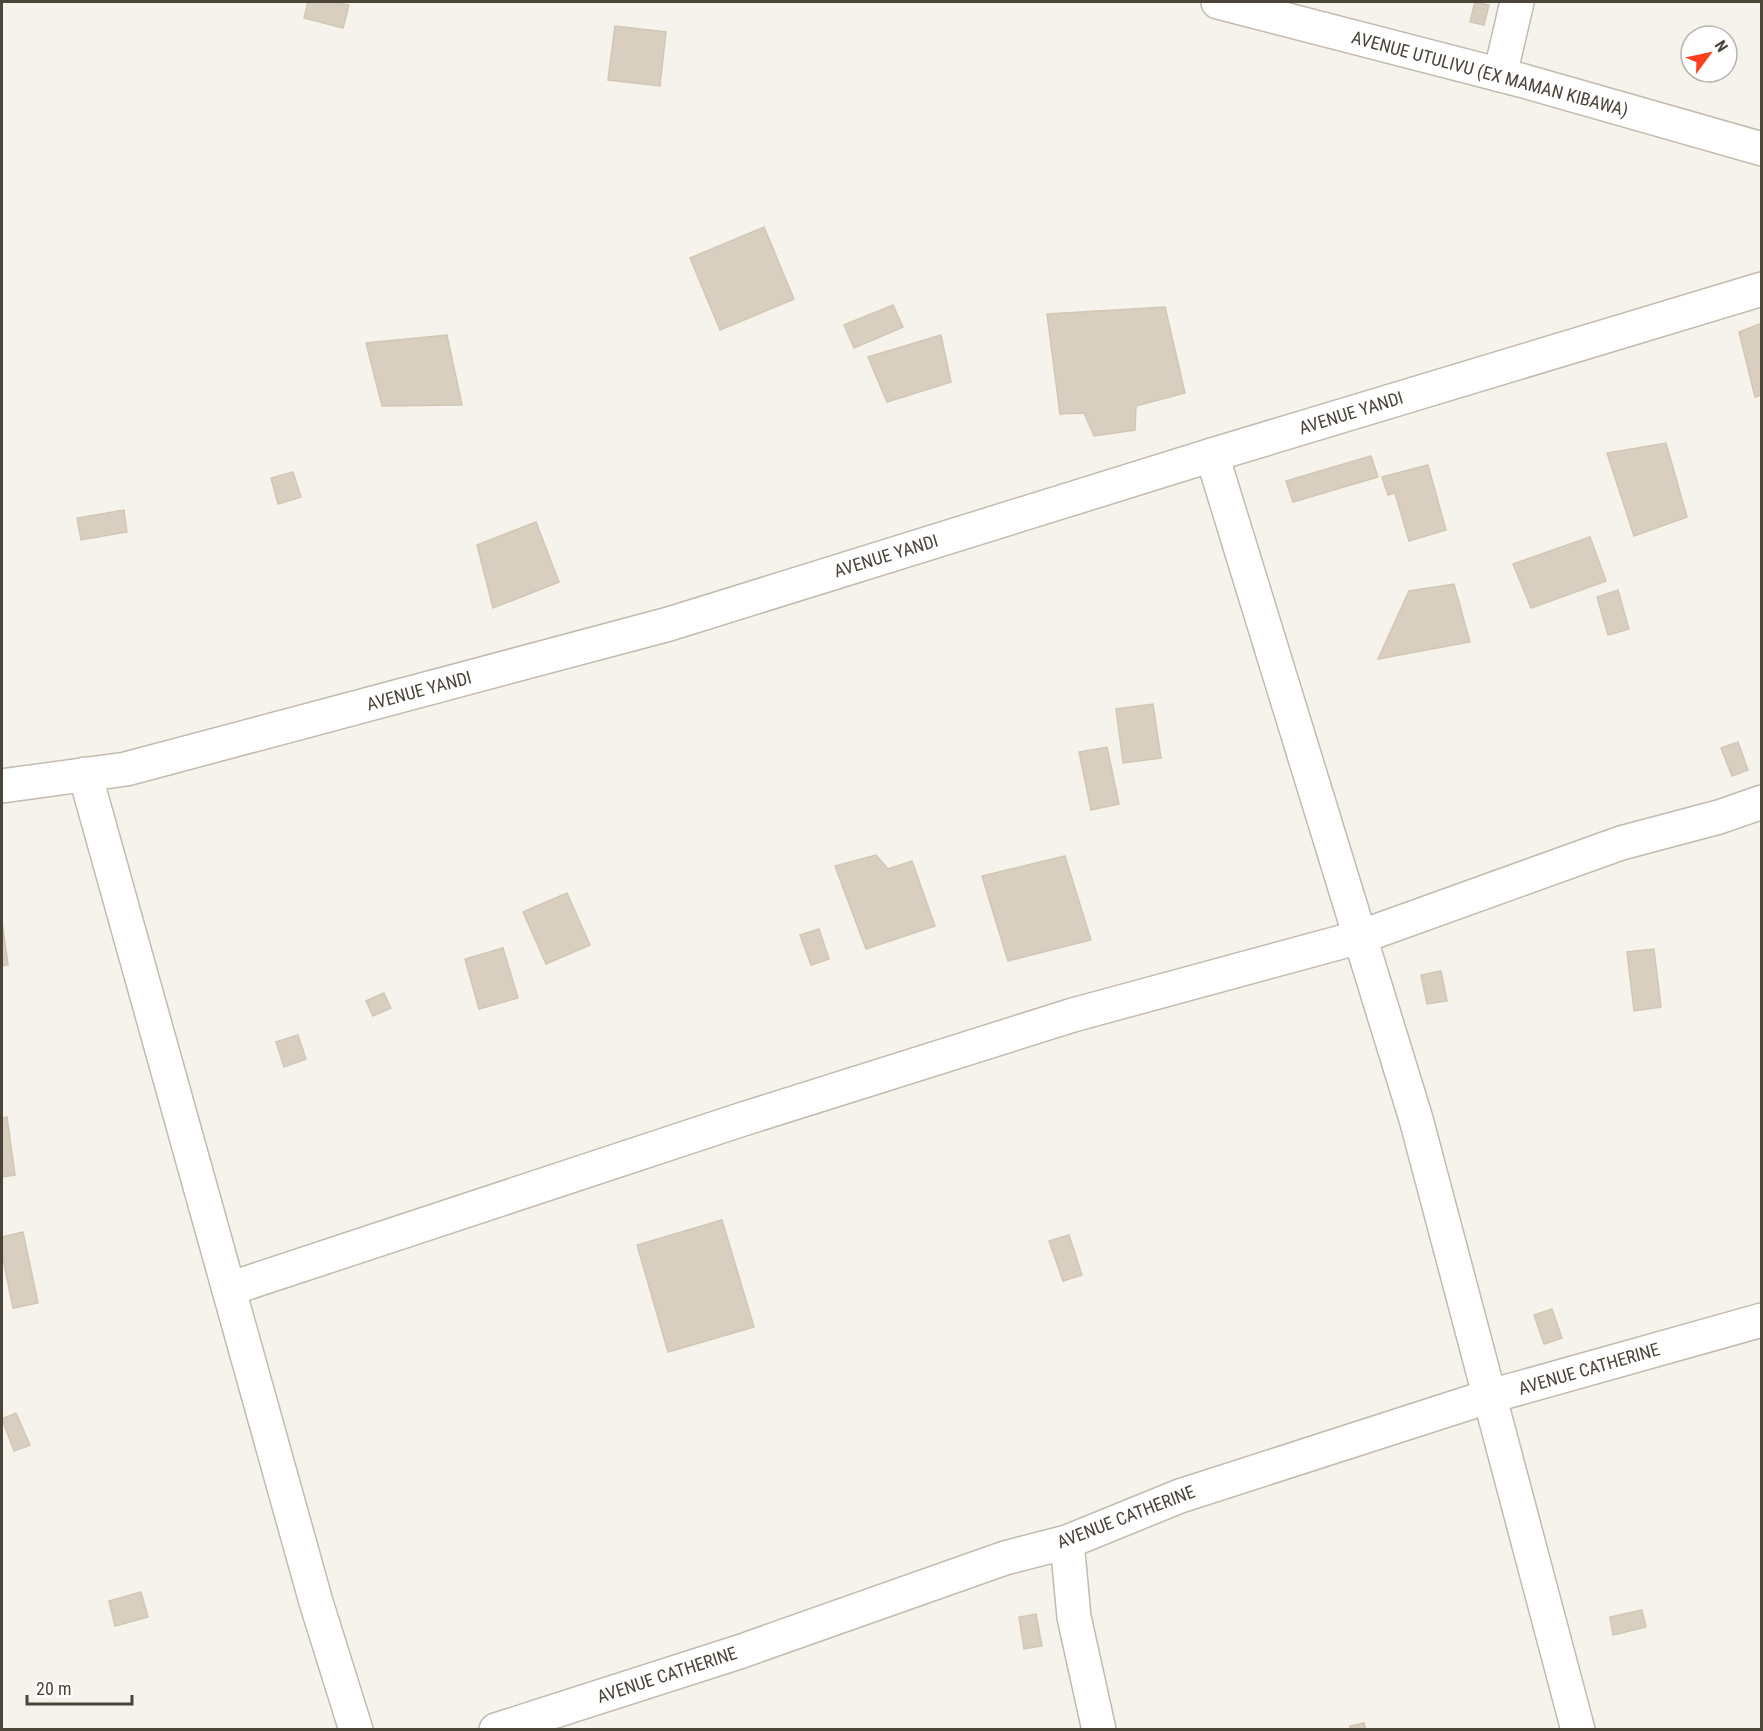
<svg xmlns="http://www.w3.org/2000/svg" width="1763" height="1731" viewBox="0 0 1763 1731" font-family="'Roboto Condensed',sans-serif">
<style>
.building{fill:#d8cfc1;stroke:#d3c7b4;stroke-width:1.5}
.lines{fill:none;stroke-linecap:round;stroke-linejoin:round}
.minor-casing{stroke:#c2bbae;stroke-width:36}
.minor{stroke:#fff;stroke-width:33}
.labels{text-anchor:middle;stroke-width:4.5;stroke-linejoin:round;paint-order:stroke}
.street-label{font-size:18px;fill:#4b4439;stroke:#fff}
</style>
<rect width="100%" height="100%" fill="#f6f3ec"/>
<g class="building">
<polygon points="308,2 333,2 349,5 343,28 304,18"/>
<polygon points="1475,2 1489,5 1484,25 1470,22"/>
<polygon points="615,26 666,32 660,86 608,80"/>
<polygon points="764,227 794,299 720,330 690,258"/>
<polygon points="893,305 903,327 854,348 844,325"/>
<polygon points="1165,307 1185,393 1136,406 1135,430 1094,436 1084,413 1060,414 1047,314"/>
<polygon points="1762,323 1762,395 1755,397 1739,332"/>
<polygon points="447,335 462,405 382,406 366,343"/>
<polygon points="941,335 951,382 887,402 868,357"/>
<polygon points="1666,443 1687,517 1634,536 1607,453"/>
<polygon points="1371,456 1378,477 1293,502 1286,481"/>
<polygon points="1428,465 1446,530 1409,541 1395,493 1388,495 1382,477"/>
<polygon points="293,472 301,497 278,504 271,478"/>
<polygon points="124,510 127,532 81,540 77,518"/>
<polygon points="536,522 559,582 493,608 477,545"/>
<polygon points="1590,537 1606,581 1531,608 1513,564"/>
<polygon points="1454,584 1470,642 1378,659 1409,591"/>
<polygon points="1618,590 1629,629 1608,635 1597,597"/>
<polygon points="1153,704 1161,758 1123,763 1116,709"/>
<polygon points="1738,742 1748,770 1732,776 1721,748"/>
<polygon points="1107,747 1119,804 1091,810 1079,752"/>
<polygon points="876,855 888,869 912,861 935,926 866,949 835,866"/>
<polygon points="1065,856 1091,940 1008,961 982,876"/>
<polygon points="567,893 590,945 546,964 523,912"/>
<polygon points="2,921 8,965 2,966"/>
<polygon points="819,929 829,959 811,965 800,935"/>
<polygon points="503,948 518,998 479,1009 465,959"/>
<polygon points="1654,949 1661,1007 1634,1011 1627,952"/>
<polygon points="1441,971 1447,1001 1427,1004 1421,975"/>
<polygon points="384,993 391,1008 373,1016 366,1001"/>
<polygon points="298,1035 306,1059 284,1067 276,1042"/>
<polygon points="7,1117 15,1175 2,1177 2,1118"/>
<polygon points="722,1220 754,1327 668,1352 637,1245"/>
<polygon points="23,1232 38,1303 13,1308 2,1254 2,1237"/>
<polygon points="1069,1235 1082,1275 1063,1281 1049,1241"/>
<polygon points="1552,1309 1562,1338 1544,1344 1534,1315"/>
<polygon points="16,1413 30,1445 14,1451 2,1419"/>
<polygon points="141,1592 148,1617 115,1626 109,1601"/>
<polygon points="1642,1610 1646,1627 1613,1635 1610,1617"/>
<polygon points="1036,1614 1042,1646 1024,1649 1019,1617"/>
<polygon points="1364,1723 1366,1730 1350,1730 1350,1726"/>
</g>
<g class="lines">
<defs>
<g id="minor">
<polyline points="1218,2 1524,81 1762,149"/>
<polyline points="1500,75 1517,2"/>
<polyline points="1212,455 1416,1119 1578,1730"/>
<polyline points="85,774 316,1602 356,1730"/>
<polyline points="2,786 126,769 669,624 1212,455 1762,289"/>
<polyline points="229,1289 740,1120 1073,1015 1360,937 1621,843 1719,817 1762,802"/>
<polyline points="1067,1542 1074,1617 1099,1730"/>
<polyline points="496,1730 739,1652 1005,1558 1067,1542 1180,1496 1484,1398 1762,1320"/>
</g>
</defs>
<use href="#minor" class="minor-casing"/>
<use href="#minor" class="minor"/>
</g>
<g class="labels">
<g class="street-label">
<text transform="translate(1490 74) rotate(15)" y="6">AVENUE UTULIVU (EX MAMAN KIBAWA)</text>
<text transform="translate(1351 413) rotate(-17)" y="6">AVENUE YANDI</text>
<text transform="translate(886 556) rotate(-17)" y="6">AVENUE YANDI</text>
<text transform="translate(419 691) rotate(-15)" y="6">AVENUE YANDI</text>
<text transform="translate(1589 1369) rotate(-16)" y="6">AVENUE CATHERINE</text>
<text transform="translate(1126 1517) rotate(-21)" y="6">AVENUE CATHERINE</text>
<text transform="translate(667 1675) rotate(-18)" y="6">AVENUE CATHERINE</text>
</g>
</g>
<rect width="1763" height="1731" fill="none" stroke="#4b4439" stroke-width="6"/>
<g transform="translate(1709 54) rotate(57)"><circle r="28" fill="#ffffff" stroke="#b7b4b0" stroke-width="1.5"/>
<path d="M0-4.5L10 22L0 15L-10 22Z" fill="#fc3f1d"/>
<text y="-9" font-size="16" font-weight="bold" text-anchor="middle" fill="#4b4439">N</text>
</g>
<path d="M27 1695v9h105v-9" fill="none" stroke="#4b4439" stroke-width="3"/>
<text x="36" y="1695" font-size="18" fill="#4b4439" stroke="#ffffff" stroke-width="4.5" paint-order="stroke">20 m</text>
</svg>
